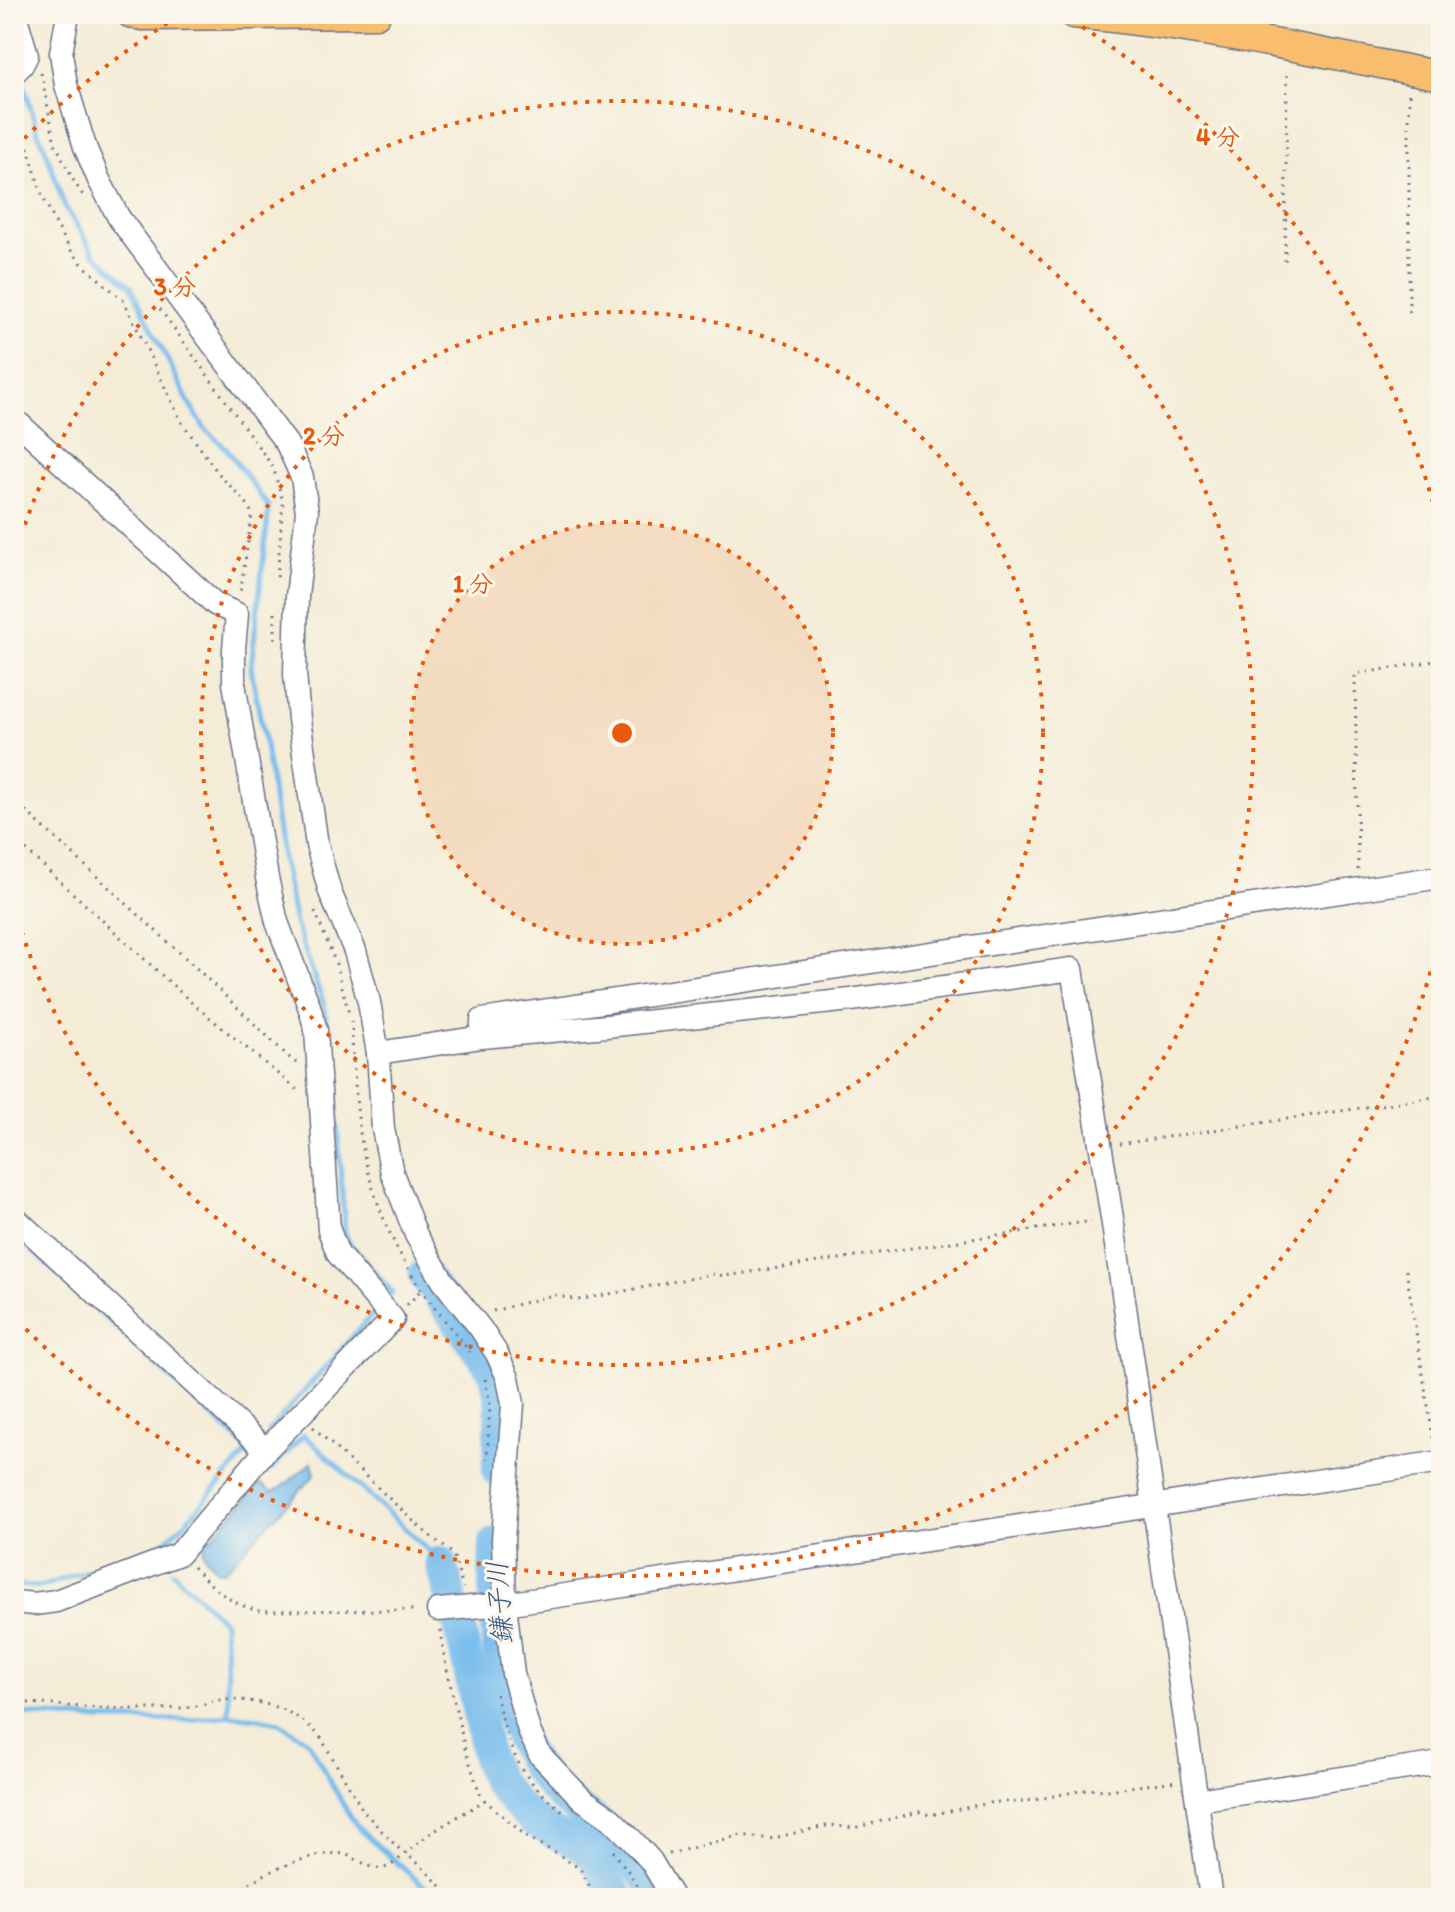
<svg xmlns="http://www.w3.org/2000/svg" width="1455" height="1912" viewBox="0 0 1455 1912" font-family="Itim,'Klee One',sans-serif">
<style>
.water{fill:#76bced;stroke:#4876a6;stroke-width:2}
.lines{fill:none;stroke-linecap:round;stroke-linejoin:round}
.stream{stroke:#76bced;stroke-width:5}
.river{stroke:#76bced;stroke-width:32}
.minor-casing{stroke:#677188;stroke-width:25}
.major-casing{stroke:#677188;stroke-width:31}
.path{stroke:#677188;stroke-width:3;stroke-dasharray:2 6;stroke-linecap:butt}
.minor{stroke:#fff;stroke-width:22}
.major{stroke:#f9be6d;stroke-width:28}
.ring{fill:none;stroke:#e8590c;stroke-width:4;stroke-dasharray:4 8}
.labels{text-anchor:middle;stroke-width:6;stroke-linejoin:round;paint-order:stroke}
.water-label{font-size:28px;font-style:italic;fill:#365989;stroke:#fbf7ec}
.centre{fill:#e8590c;stroke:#fbf7ec;stroke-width:4}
.ring-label{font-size:24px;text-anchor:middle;font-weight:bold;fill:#e8590c;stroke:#fbf7ec;stroke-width:6;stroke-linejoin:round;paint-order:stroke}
</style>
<rect width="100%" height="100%" fill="#fbf7ec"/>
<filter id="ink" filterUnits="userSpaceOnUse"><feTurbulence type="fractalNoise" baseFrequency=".0125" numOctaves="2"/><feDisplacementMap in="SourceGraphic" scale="16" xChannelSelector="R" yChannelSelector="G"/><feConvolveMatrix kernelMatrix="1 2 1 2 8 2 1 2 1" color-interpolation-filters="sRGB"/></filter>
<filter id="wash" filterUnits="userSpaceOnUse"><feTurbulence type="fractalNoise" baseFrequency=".006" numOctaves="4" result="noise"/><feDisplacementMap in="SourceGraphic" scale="32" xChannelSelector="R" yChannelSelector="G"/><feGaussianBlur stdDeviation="1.8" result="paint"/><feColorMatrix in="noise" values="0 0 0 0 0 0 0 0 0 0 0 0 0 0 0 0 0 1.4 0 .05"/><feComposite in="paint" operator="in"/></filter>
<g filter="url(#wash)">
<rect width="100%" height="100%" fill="#f4ecd7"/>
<path class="water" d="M312 1462 315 1475 224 1571H218C210 1561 198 1554 207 1542L260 1484 263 1485 272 1492 281 1488Z"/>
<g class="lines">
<g class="stream">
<polyline points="21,75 38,133 45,148 64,205 94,253 131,286 189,403 205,429 226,448 268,506 268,517 251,668 264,738 283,864 295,923 325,1008 334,1083 345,1231 348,1241 392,1292 384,1301"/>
<polyline points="14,1234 255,1456"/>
<polyline points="268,1432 377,1309"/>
<polyline points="270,1470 304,1435 441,1562"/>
<polyline points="173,1572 224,1622 229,1715 259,1718 278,1722 308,1741 348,1813 361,1831 437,1898"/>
<polyline points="14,1585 40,1587 159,1546 186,1522 249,1450"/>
<polyline points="14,1730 22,1714 100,1720 187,1720 229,1715"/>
</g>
<g class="river">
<polyline points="424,1275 495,1373 501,1404 498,1472"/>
<path d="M495 1543C492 1623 496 1741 562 1797 579 1812 601 1822 616 1838 623 1845 628 1855 634 1863 642 1874 653 1885 659 1898"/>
<polyline points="441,1562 462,1637 488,1760 496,1780 514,1802 533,1820 553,1833 580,1845 593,1856 618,1898"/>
</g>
</g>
</g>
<g filter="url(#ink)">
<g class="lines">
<defs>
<g id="minor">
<polyline points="68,14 61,53 66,85 85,147 99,180 119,218 287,444 302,477 307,512 297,596 295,674 299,719 317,845 330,892 355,951 369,1002 378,1053 383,1129 392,1173 416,1235 443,1281 481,1329 497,1354 508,1378 513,1404 503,1540 505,1604 513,1674 529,1731 540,1755 582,1799 611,1819 632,1840 651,1861 673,1898"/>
<polyline points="14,73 22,65 27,55 15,14"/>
<polyline points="14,419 215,604 237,614 234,649 234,683 267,878 277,922 309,1006 316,1030 329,1230 338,1254 393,1319 266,1450 179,1554 56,1601 34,1604 14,1602"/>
<polyline points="482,1037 482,1020 1441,877"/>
<polyline points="378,1053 482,1037 597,1027 851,1000 1072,969 1112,1218 1211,1898"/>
<polyline points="14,1217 266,1450"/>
<polyline points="438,1610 505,1604 1441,1462"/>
<polyline points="1197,1800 1441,1763"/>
</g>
<g id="major">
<polyline points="131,14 142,16 376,14"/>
<path d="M1073 14C1197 25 1319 52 1441 76"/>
</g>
</defs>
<use href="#minor" class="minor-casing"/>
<use href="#major" class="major-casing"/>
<g class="path">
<polyline points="41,73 55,143 72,178 84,197"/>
<polyline points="1409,94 1409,314"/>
<polyline points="14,101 42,195 56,224 70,249 83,265 124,301 181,421 218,473 249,506 252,516 240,593"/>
<polyline points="1285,261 1287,69"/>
<polyline points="160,309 273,467 283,502 277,580"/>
<polyline points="275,639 275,607"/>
<polyline points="14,800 193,965 294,1062 298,1063"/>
<polyline points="14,839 191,1002 301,1093"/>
<polyline points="1358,870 1355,674 1441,660"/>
<polyline points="315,911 336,964 349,1014"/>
<path d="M351 1021C353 1056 355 1091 359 1125 366 1182 389 1242 421 1289 436 1311 454 1331 470 1352"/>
<polyline points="1120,1144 1441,1096"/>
<polyline points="1406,1270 1434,1443"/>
<polyline points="407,1305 421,1290"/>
<polyline points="493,1311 553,1295 578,1300 713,1274 725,1276 1092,1221"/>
<polyline points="485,1379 490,1404 487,1459"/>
<polyline points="313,1427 423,1530 453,1554 463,1588"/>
<path d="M193 1567C216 1590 227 1602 258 1611L418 1610"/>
<polyline points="441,1630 444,1656 465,1749 481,1797 526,1836 564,1858 580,1869 596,1898"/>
<path d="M496 1694C509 1750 518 1779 567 1814"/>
<path d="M14 1705 15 1702C57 1705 98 1709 140 1709 160 1709 182 1709 202 1705 208 1703 213 1700 220 1700 257 1698 297 1708 321 1738L364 1812 397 1847 419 1864 453 1898"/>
<polyline points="613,1851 631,1875 644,1898"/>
<polyline points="669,1854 741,1835 769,1839 830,1825 853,1828 919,1812 930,1815 994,1802 1023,1802 1089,1789 1107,1790 1176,1781"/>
<path d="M231 1898C248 1877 316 1849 343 1854 356 1857 369 1870 383 1868 392 1867 401 1857 408 1851 429 1832 460 1816 485 1800"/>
</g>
<use href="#minor" class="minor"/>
<use href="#major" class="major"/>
</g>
</g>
<circle cx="622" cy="733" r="211" fill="#e8590c" fill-opacity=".12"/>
<g class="ring">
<circle cx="622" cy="733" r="211"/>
<circle cx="622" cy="733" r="421"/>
<path d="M14 559A632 632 0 1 1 14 907"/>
<path d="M1440 937A843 843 0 0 1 16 1319M16 147A843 843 0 0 1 182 14M1062 14A843 843 0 0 1 1440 529"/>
</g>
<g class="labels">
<g class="water-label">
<text transform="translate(499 1603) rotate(-94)" y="10">鎌子川</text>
</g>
</g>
<circle cx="622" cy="733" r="12" class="centre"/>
<g class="ring-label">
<text x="1218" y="145">4 分</text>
<text x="175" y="295">3 分</text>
<text x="324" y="444">2 分</text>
<text x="473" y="592">1 分</text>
</g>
<rect width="1455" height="1912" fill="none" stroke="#fbf7ec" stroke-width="48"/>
</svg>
